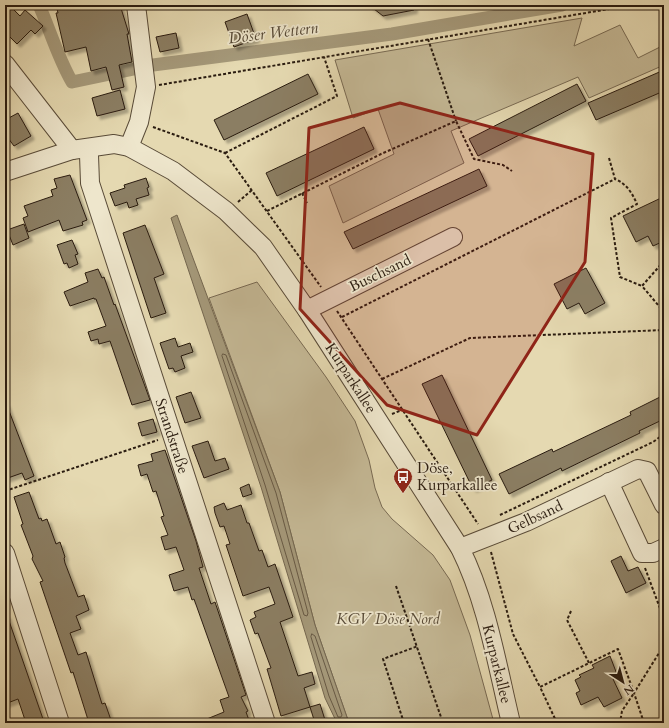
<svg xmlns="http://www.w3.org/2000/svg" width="669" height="728" viewBox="0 0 669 728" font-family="Cardo,serif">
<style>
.green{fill:#c5b996;stroke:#786a53}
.water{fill:#a5997a;stroke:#746750}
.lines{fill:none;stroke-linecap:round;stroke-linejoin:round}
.shore{stroke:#685a45;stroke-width:1}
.canal{stroke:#a5997a;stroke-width:13}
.building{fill:#8b7e64;stroke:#2a1c10;filter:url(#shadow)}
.minor-casing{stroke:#594b38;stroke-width:20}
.path{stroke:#2a1c10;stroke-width:2;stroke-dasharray:3 2;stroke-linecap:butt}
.minor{stroke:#eee6cc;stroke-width:18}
.marked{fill:#8f2418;fill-opacity:0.2;stroke:#8f2418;stroke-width:3;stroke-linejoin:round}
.labels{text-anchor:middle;stroke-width:3.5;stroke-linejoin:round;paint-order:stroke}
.street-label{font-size:15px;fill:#2a1c10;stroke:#eee6cc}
.poi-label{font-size:15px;fill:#2a1c10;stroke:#eee6cc;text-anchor:start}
.park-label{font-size:15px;font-style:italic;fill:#584b38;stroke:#eee6cc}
.water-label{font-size:16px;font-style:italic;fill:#554835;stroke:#eee6cc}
</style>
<defs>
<filter id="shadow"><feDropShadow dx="3.5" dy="3.5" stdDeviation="1" flood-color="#0004"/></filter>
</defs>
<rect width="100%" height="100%" fill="#e5d9b1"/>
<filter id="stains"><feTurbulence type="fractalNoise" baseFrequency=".005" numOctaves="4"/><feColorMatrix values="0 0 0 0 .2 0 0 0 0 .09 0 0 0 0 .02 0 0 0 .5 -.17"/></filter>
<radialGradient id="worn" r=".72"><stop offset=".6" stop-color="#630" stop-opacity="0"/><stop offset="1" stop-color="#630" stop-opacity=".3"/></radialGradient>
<g class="green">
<polygon points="582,18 574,46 620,25 638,58 664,45 664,65 589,98 578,77 451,131 464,163 343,223 329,186 394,154 378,109 353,118 335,60"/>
<polygon points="257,282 326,377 355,421 369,460 375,488 382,507 392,519 433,555 450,580 470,635 494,723 349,723 315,625 280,492 209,298"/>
</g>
<polygon class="water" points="177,215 280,492 315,625 349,723 337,723 325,698 261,487 171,218"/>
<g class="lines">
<g class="shore">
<polygon points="223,354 226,355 276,493 308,613 307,616 304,615 265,485 222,356"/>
<polygon points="312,634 315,636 342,715 341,717 338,717 329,696 311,637"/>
</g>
<path class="canal" d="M39 5C50 30 58 58 72 82L153 65 392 34 562 5"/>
</g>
<g class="building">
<polygon points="5,5 9,5 20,16 25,10 43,26 35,34 31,30 17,44 5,32"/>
<polygon points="56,5 120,5 129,34 127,34 132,62 119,65 124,87 112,90 106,67 91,71 86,47 65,52 56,13 58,13"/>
<polygon points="369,5 414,5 414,10 383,16"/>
<polygon points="247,14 256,39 234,47 225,22"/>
<polygon points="176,33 179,48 160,52 156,37"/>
<polygon points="664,70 664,91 596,120 588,103"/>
<polygon points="308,74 318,94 224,140 214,120"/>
<polygon points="577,84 586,101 478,156 469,139"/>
<polygon points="120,90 125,109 97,116 92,98"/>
<polygon points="18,113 31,136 14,146 5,134 5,120"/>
<polygon points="364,127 374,149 277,196 266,173"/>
<polygon points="479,169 487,186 353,249 344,232"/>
<polygon points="70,175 87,220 82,222 83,225 63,231 59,220 28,232 23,218 28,216 24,206 53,196 51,190 57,188 54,179"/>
<polygon points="146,178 149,187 147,188 149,195 136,199 138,205 129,208 127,202 115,206 110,193 125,188 124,185"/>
<polygon points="661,198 664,205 664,241 653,246 648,236 636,242 623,216"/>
<polygon points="24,224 29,238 13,245 7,230"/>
<polygon points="145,225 164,274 154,278 166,313 151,318 123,233"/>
<polygon points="72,240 78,254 75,255 78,264 69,268 67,263 64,264 57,245"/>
<polygon points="586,268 605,303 585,314 579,303 567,309 554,284"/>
<polygon points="98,269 102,278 104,277 114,305 115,304 150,400 132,405 110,341 99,344 98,339 91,341 88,332 106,326 96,299 94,299 94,298 70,306 64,292 88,282 85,273"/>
<polygon points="175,338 178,347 190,343 193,352 181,356 185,368 175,372 173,368 169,369 160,343"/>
<polygon points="442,375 492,480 473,489 422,384"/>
<polygon points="191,392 201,418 185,423 176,397"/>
<polygon points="664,395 664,419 639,431 640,433 562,471 561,468 509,494 499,474 552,449 553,452 631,415 630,412"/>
<polygon points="6,403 34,476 25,480 22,473 5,479"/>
<polygon points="153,419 157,432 142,436 138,423"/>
<polygon points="208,441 215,461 225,458 229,469 204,478 192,446"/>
<polygon points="165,450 196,541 203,567 199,568 211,604 215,602 246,695 241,697 248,711 246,712 250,723 233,723 231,719 221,723 197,723 224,712 220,700 229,697 194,599 192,600 188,587 174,591 169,575 184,570 176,547 165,550 161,537 168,535 161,517 164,516 156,491 153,492 147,474 141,476 138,465 153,461 151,454"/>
<polygon points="249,484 252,494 243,497 240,488"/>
<polygon points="29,492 39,519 41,518 42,521 47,519 56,544 60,542 65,557 64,558 65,563 78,597 84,595 89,610 76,616 81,629 70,633 78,655 86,652 102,704 105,703 112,723 89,723 73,672 71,673 40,582 43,581 32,559 33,556 21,525 23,524 14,497"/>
<polygon points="224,503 227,510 241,505 247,523 249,523 259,551 262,550 268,567 275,564 293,617 280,622 298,676 312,672 315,684 304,688 310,707 281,716 267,669 271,668 258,633 255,634 250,620 256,617 254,612 275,604 269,587 243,596 226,545 230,544 224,526 220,527 215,513 214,507"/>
<polygon points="621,556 628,571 638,567 646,583 626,593 611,561"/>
<polygon points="7,615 43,719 37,721 38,723 26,723 18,699 5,704 5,616"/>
<polygon points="610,656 618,677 613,679 622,698 604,707 598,697 581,705 576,693 580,691 575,680 581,677 579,675 594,668 592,665"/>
<polygon points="320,704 326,723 315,723 310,707"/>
</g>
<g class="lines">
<defs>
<g id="minor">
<polyline points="5,64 72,150"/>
<polyline points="129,147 139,122 146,87 136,5"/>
<polyline points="88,148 89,155 90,183 266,723"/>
<path d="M5 172 72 150 114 144 129 147 173 171 226 211 263 247 307 310 460 548C487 602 497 665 511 723"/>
<polyline points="307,310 453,237"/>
<polyline points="609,482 642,553 653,553 664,548"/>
<polyline points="460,548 526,522 638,469 647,471 664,505"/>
<polyline points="5,553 60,723"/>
</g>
</defs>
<use href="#minor" class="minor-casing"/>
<g class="path">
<polyline points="660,5 664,15"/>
<polyline points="428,39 456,121"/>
<polyline points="159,85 633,5"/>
<polyline points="153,127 225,153 321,287"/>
<polyline points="225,153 337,96 324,57"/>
<path d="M609 158 615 179C627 184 632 193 637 204L611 218 620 277 642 286"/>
<polyline points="302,193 307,203"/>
<polyline points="238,202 252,190"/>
<polyline points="267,211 381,154 456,121 474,159 503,165 512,171"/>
<polyline points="664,261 642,286 664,312"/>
<polyline points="337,311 478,524"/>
<polyline points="342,317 615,179"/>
<polyline points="382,379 470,338 664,330"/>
<polyline points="392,414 402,410"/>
<polyline points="5,491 158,440"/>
<polyline points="500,515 653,442 664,434"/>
<polyline points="491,552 513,634 540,687"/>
<polyline points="645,568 664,619"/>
<polyline points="396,586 443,723"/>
<polyline points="571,611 567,620 589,663"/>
<polyline points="404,723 383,659 418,646"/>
<polyline points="557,723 540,687 618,649 634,693 622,711 620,723"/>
<polyline points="644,723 634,693 664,645"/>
</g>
<use href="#minor" class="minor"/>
</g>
<path class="marked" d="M400 103 593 154 585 262 477 435 387 405 300 309 309 128Z"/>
<defs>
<symbol id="bus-pin" viewBox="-11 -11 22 30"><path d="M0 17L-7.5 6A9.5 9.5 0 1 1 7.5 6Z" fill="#8f2418" stroke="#eee6cc"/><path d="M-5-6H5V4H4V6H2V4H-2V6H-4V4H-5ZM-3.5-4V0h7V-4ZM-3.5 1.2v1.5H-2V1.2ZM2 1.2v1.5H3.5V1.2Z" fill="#fff"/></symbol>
</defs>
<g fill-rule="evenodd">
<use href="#bus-pin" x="392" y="466" width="22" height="30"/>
</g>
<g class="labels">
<g class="street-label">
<text transform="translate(380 273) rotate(-26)" y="5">Buschsand</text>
<text transform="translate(351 378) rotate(57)" y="5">Kurparkallee</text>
<text transform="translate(172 436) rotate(72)" y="5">Strandstraße</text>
<text transform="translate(535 517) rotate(-25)" y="5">Gelbsand</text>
<text transform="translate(497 664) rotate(76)" y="5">Kurparkallee</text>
</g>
<g class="poi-label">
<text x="417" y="473">Döse,<tspan x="417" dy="17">Kurparkallee</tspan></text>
</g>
<g class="park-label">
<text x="388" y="624">KGV Döse Nord</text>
</g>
<g class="water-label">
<text transform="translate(273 32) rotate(-7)" y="6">Döser Wettern</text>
</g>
</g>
<rect width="669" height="728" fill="none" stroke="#e5d9b1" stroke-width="20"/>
<rect x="6" y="6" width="657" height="716" fill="none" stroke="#2a1c10" stroke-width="2"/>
<rect x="10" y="10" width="649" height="708" fill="none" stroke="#2a1c10"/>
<g transform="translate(623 682) rotate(144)" stroke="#eee6cc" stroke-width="3" paint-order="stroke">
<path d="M0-3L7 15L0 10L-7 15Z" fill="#2a1c10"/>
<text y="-6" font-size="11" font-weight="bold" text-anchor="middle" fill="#2a1c10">N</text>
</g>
<rect width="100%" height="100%" filter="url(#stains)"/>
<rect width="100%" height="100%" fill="url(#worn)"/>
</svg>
